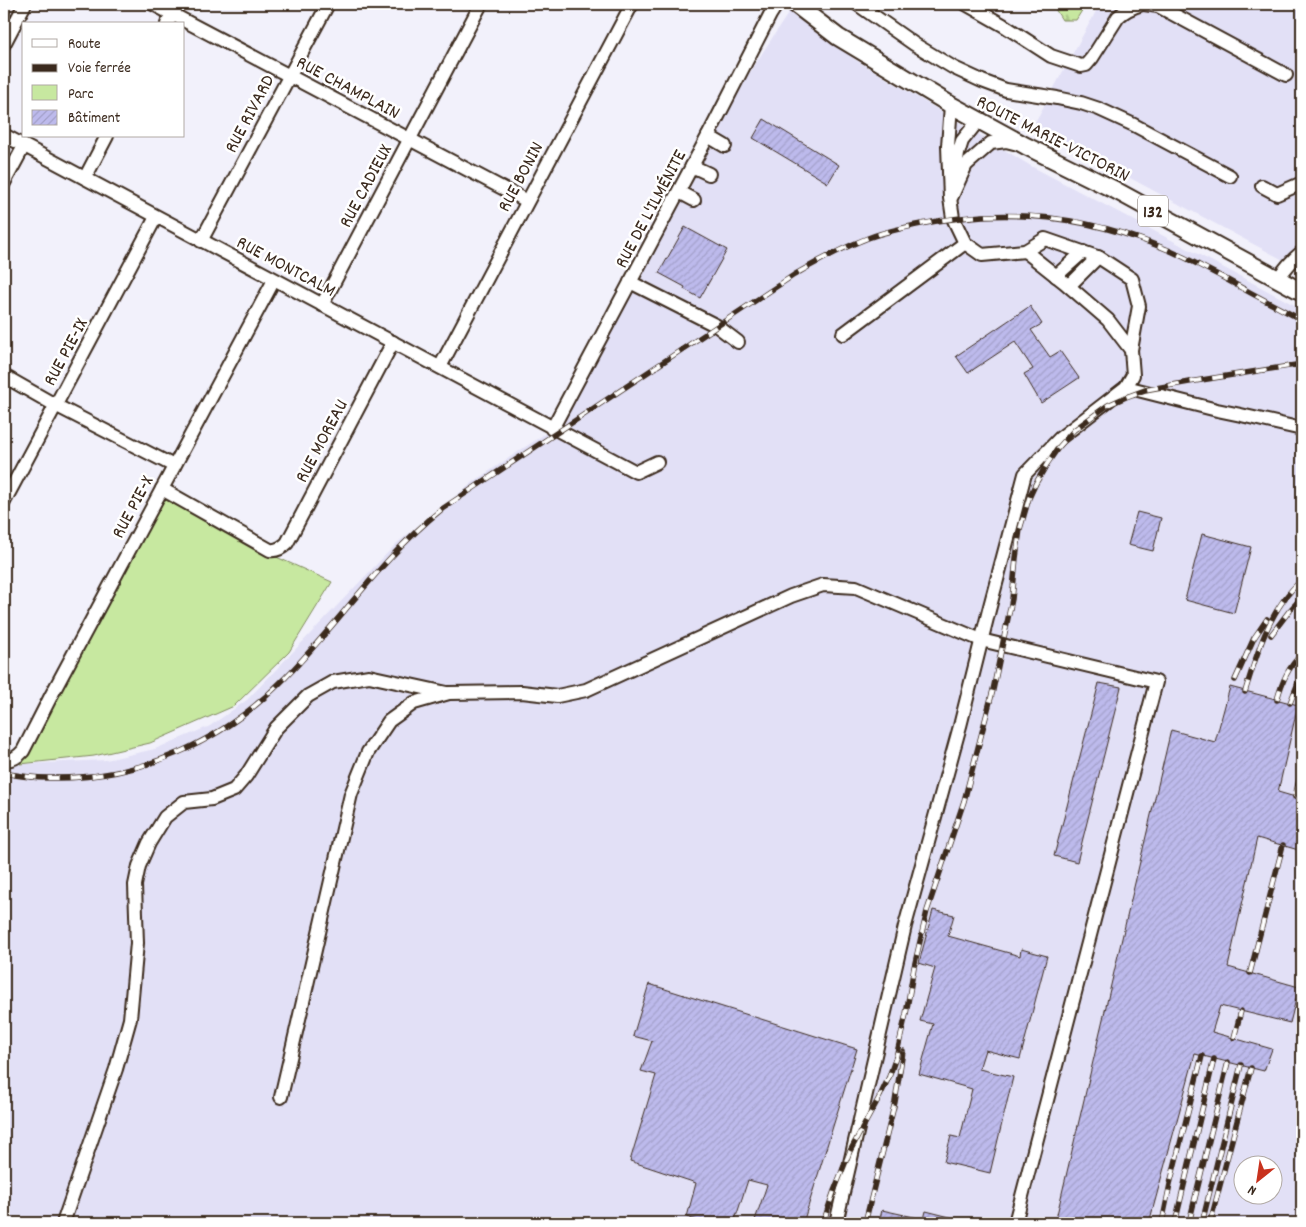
<svg xmlns="http://www.w3.org/2000/svg" width="1306" height="1227" viewBox="0 0 1306 1227" font-family="Dekko,sans-serif">
<style>
.built{fill:#e2e0f6;fill-rule:evenodd}
.green{fill:#c7e8a0;stroke:#81895f}
.forest{fill:url(#forest-firs);stroke:#81895f}
.building{fill:url(#building-hatch);stroke:#3b2a1e}
.lines{fill:none;stroke-linecap:round;stroke-linejoin:round}
.minor-casing{stroke:#3b2a1e;stroke-width:16}
.major-casing{stroke:#3b2a1e;stroke-width:20}
.minor{stroke:#fff;stroke-width:12}
.major{stroke:#fff;stroke-width:16}
.rail-casing{stroke:#3b2a1e;stroke-width:5.5}
.rail{stroke:#fff;stroke-width:4;stroke-dasharray:11;stroke-linecap:butt}
.labels{text-anchor:middle;stroke-width:5;stroke-linejoin:round;paint-order:stroke}
.shield{fill:#fff;stroke:#766a62;stroke-width:1}
.shield-label{font-size:18px;font-weight:bold;fill:#3b2a1e}
.street-label{font-size:19px;fill:#3b2a1e;stroke:#fff}
</style>
<defs>
<pattern id="forest-firs" width="22" height="20" patternUnits="userSpaceOnUse" patternTransform="scale(1.25)"><rect width="22" height="20" fill="#c7e8a0"/><path d="M5 1l3.5 6h-7zM16 11l3.5 6h-7z" fill="#acc789"/></pattern>
<pattern id="building-hatch" width="6" height="6" patternUnits="userSpaceOnUse" patternTransform="scale(1.25)"><rect width="6" height="6" fill="#bdbaec"/><path d="M-1 1l2-2M0 6l6-6M5 7l2-2" fill="none" stroke="#a3a0ca"/></pattern>
</defs>
<rect width="100%" height="100%" fill="#f2f1fb"/>
<filter id="ink" filterUnits="userSpaceOnUse"><feTurbulence type="fractalNoise" baseFrequency=".02" numOctaves="2"/><feDisplacementMap in="SourceGraphic" scale="10" xChannelSelector="R" yChannelSelector="G"/><feConvolveMatrix kernelMatrix="1 2 1 2 8 2 1 2 1" color-interpolation-filters="sRGB"/></filter>
<g filter="url(#ink)">
<g class="built">
<polygon points="1100,4 1302,4 1302,270 1033,126"/>
<path d="M791 9 854 59 1031 166 1302 309V1223H4V765L106 760 155 749 210 726 247 700 397 543 476 480 552 429 711 143 739 89ZM1244 1164H1274V1194H1244Z"/>
</g>
<polygon class="green" points="158,496 272,555 332,582 289,652 234,706 150,743 94,756 20,764"/>
<polygon class="forest" points="1052,4 1086,4 1076,20 1062,20"/>
<g class="building">
<polygon points="764,119 839,165 828,183 753,138"/>
<polygon points="685,227 727,250 700,298 684,289 685,287 659,273"/>
<polygon points="1030,306 1042,324 1031,330 1050,357 1060,351 1079,378 1041,403 1024,374 1033,369 1015,342 968,373 956,356"/>
<polygon points="1137,512 1161,518 1153,551 1128,545"/>
<polygon points="1202,534 1251,547 1234,613 1185,600"/>
<polygon points="1099,683 1121,687 1077,862 1054,856"/>
<polygon points="1230,687 1298,705 1278,792 1302,799 1302,851 1257,838 1228,967 1299,987 1290,1023 1220,1006 1212,1032 1272,1049 1264,1071 1195,1054 1149,1223 1055,1223 1171,730 1215,742"/>
<polygon points="933,910 954,915 948,936 1020,956 1021,949 1047,956 1020,1059 985,1050 979,1069 1013,1077 990,1173 944,1162 951,1136 960,1138 972,1089 919,1074 933,1024 920,1021 935,968 919,963"/>
<polygon points="649,984 857,1049 803,1223 754,1223 767,1185 748,1180 734,1223 705,1223 687,1217 696,1183 630,1161 656,1075 641,1071 652,1041 633,1036"/>
<polygon points="882,1210 923,1219 922,1223 879,1223"/>
<polygon points="926,1211 962,1220 962,1223 923,1223"/>
</g>
<g class="lines">
<defs>
<g id="minor">
<polyline points="153,4 527,201"/>
<polyline points="857,4 914,44 954,68 982,81 1006,90 1057,98 1081,103 1099,109 1134,125 1230,176"/>
<path d="M966 4 1003 25 1051 56 1081 66 1086 65 1092 58 1118 17C1125 10 1132 7 1142 4"/>
<polyline points="1144,4 1158,6 1286,75"/>
<polyline points="167,24 178,4"/>
<polyline points="4,44 25,4"/>
<polyline points="4,135 636,472 657,462"/>
<polyline points="708,136 725,146"/>
<polyline points="692,166 709,174"/>
<polyline points="955,174 958,154 962,141 978,121"/>
<polyline points="85,178 107,136"/>
<polyline points="4,183 24,146"/>
<polyline points="1262,186 1277,194 1302,183"/>
<polyline points="679,192 694,200"/>
<polyline points="952,196 966,165 991,143 1006,141 1018,144"/>
<polyline points="201,241 328,4"/>
<polyline points="1025,251 1064,282 1108,320 1131,350"/>
<polyline points="1056,276 1083,252"/>
<path d="M1278 279C1285 268 1292 260 1302 252"/>
<polyline points="630,282 717,326 738,342"/>
<polyline points="1069,286 1098,257"/>
<polyline points="322,305 481,4"/>
<polyline points="843,334 965,243"/>
<polyline points="440,367 632,4"/>
<polyline points="4,376 55,405 174,466"/>
<polyline points="1126,387 1217,410 1241,415 1302,429"/>
<polyline points="552,429 708,136 770,15 777,4"/>
<path d="M162 489 270 550C277 551 282 548 287 543L393 342"/>
<polyline points="4,502 156,217"/>
<path d="M4 760C12 760 17 758 23 751L51 696 274 280"/>
<polyline points="281,1097 351,794 368,752 389,721 414,703 449,693 522,692 557,696 586,690 791,596 823,585 856,587 981,640 1156,682 1015,1223"/>
<polyline points="63,1223 116,1069 130,1019 137,943 135,885 139,866 149,843 165,817 184,802 212,799 234,790 246,776 276,728 308,696 333,682 369,676 447,693"/>
<polyline points="836,1223 905,926 960,726 989,610 1025,474 1060,438 1126,387 1133,375 1131,350 1139,306 1132,279 1100,258 1045,239 1025,251 982,255 965,243 953,218 950,198 948,146 951,105"/>
</g>
<polyline id="major" points="795,4 838,37 951,105 1026,146 1115,190 1302,292"/>
</defs>
<use href="#minor" class="minor-casing"/>
<use href="#major" class="major-casing"/>
<use href="#minor" class="minor"/>
<use href="#major" class="major"/>
<defs>
<g id="rail">
<polyline points="1271,635 1290,610 1302,597"/>
<polyline points="1235,680 1254,638 1267,619"/>
<path d="M1245 692C1257 653 1270 607 1302 580"/>
<path d="M1277 700C1282 682 1288 667 1302 654"/>
<polyline points="1290,703 1302,673"/>
<path d="M4 773C19 776 34 778 49 778 140 780 223 742 285 678 339 623 382 557 442 509L794 275C818 261 842 248 868 238 883 232 900 229 916 225 1000 207 1081 214 1161 247 1182 255 1202 267 1222 277 1249 292 1275 306 1302 320"/>
<polyline points="1295,797 1302,768"/>
<polyline points="1250,973 1283,845"/>
<polyline points="1234,1038 1241,1011"/>
<polyline points="823,1223 834,1191 850,1151 880,1096 889,1077 896,1057 906,1014 914,967 927,911 964,801 993,690 1012,599 1016,558 1020,529 1029,498 1036,483 1047,464 1058,448 1074,430 1108,405 1126,397 1145,390 1189,382 1302,364"/>
<polyline points="865,1223 895,1102 903,1051"/>
<polyline points="1162,1223 1170,1184 1202,1056"/>
<polyline points="1175,1223 1214,1059"/>
<polyline points="1189,1223 1228,1062"/>
<polyline points="1202,1223 1241,1065"/>
<polyline points="1210,1223 1251,1068"/>
</g>
</defs>
<use href="#rail" class="rail-casing"/>
<use href="#rail" class="rail"/>
</g>
</g>
<g class="labels">
<rect class="shield" x="1138" y="195.5" width="30" height="31" rx="4"/>
<g class="shield-label">
<text x="1153" y="217">132</text>
</g>
<g class="street-label">
<text transform="translate(349 86) rotate(28)" y="7">RUE CHAMPLAIN</text>
<text transform="translate(248 113) rotate(-62)" y="7">RUE RIVARD</text>
<text transform="translate(1054 137) rotate(27)" y="7">ROUTE MARIE-VICTORIN</text>
<text transform="translate(519 176) rotate(-62)" y="7">RUE BONIN</text>
<text transform="translate(364 185) rotate(-62)" y="7">RUE CADIEUX</text>
<text transform="translate(649 208) rotate(-62)" y="7">RUE DE L'ILMÉNITE</text>
<text transform="translate(287 265) rotate(28)" y="7">RUE MONTCALM</text>
<text transform="translate(64 351) rotate(-62)" y="7">RUE PIE-IX</text>
<text transform="translate(320 440) rotate(-62)" y="7">RUE MOREAU</text>
<text transform="translate(131 506) rotate(-62)" y="7">RUE PIE-X</text>
</g>
</g>
<rect width="1306" height="1227" fill="none" stroke="#fff" stroke-width="20"/>
<rect x="10" y="10" width="1286" height="1207" fill="none" stroke="#3b2a1e" stroke-width="2" filter="url(#ink)"/>
<rect x="22" y="22" width="162" height="115" fill="#ffffff" stroke="#b1aaa5"/>
<rect x="32" y="39" width="25" height="8" fill="#ffffff" stroke="#b1aaa5"/>
<text x="68" y="48" font-size="15" fill="#3b2a1e">Route</text>
<rect x="32" y="64" width="25" height="8" fill="#3b2a1e" stroke="#b1aaa5"/>
<text x="68" y="72" font-size="15" fill="#3b2a1e">Voie ferrée</text>
<rect x="32" y="85" width="25" height="15" fill="#c7e8a0" stroke="#b1aaa5"/>
<text x="68" y="98" font-size="15" fill="#3b2a1e">Parc</text>
<rect x="32" y="110" width="25" height="15" fill="url(#building-hatch)" stroke="#b1aaa5"/>
<text x="68" y="122" font-size="15" fill="#3b2a1e">Bâtiment</text>
<g transform="translate(1258 1180) rotate(210)"><circle r="24" fill="#ffffff" stroke="#b1aaa5"/>
<path d="M0-4L9 19L0 12L-9 19Z" fill="#c8321e"/>
<text y="-8" font-size="14" font-weight="bold" text-anchor="middle" fill="#3b2a1e">N</text>
</g>
</svg>
